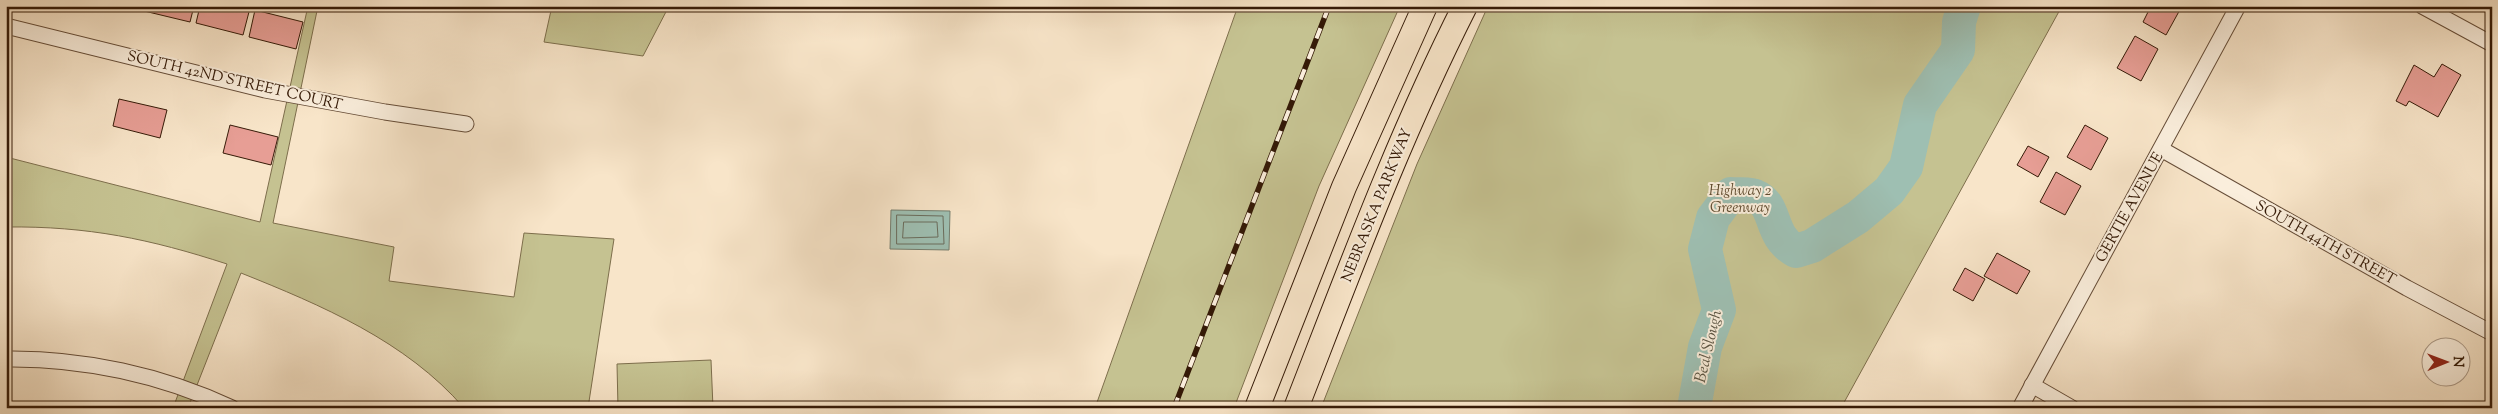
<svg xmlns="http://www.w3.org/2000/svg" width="2498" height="414" viewBox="0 0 2498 414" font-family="'Sorts Mill Goudy',serif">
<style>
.green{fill:#c5c291;stroke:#7d6e4c}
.water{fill:#9ebfb2;stroke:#747d6e}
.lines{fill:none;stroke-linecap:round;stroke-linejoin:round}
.shore{stroke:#6a6c5c;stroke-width:1}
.river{stroke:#9ebfb2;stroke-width:34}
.building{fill:#e79e95;stroke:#351a07}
.street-casing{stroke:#664d38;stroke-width:17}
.primary-casing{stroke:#351a07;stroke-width:26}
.street{stroke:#faeedc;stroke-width:15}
.primary{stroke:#f8e5c9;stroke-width:24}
.rail-casing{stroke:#351a07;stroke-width:5.5}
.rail{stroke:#faeedc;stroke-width:4;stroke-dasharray:11;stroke-linecap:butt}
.labels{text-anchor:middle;stroke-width:4;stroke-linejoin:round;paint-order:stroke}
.street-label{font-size:15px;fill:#351a07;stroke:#faeedc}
.park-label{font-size:15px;font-style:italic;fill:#604c30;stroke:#faeedc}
.water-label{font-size:16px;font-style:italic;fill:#5a5443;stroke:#faeedc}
</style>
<rect width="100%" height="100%" fill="#f8e5c9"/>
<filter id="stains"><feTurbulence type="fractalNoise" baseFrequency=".004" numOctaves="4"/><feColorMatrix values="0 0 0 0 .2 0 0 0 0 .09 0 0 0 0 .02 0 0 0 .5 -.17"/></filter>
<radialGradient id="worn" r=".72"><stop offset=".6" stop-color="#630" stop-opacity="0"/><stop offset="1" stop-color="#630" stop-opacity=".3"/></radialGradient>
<g class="green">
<path d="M308 6H318L273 223 394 247 389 281 514 297 524 233 614 239 588 408H464C406 341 321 305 241 273L188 408H173L227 264C150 239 88 226 6 227V157L260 222Z"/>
<polygon points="552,6 669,6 643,56 544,42"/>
<polygon points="1238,6 1400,6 1319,186 1234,408 1095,408"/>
<polygon points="1488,6 2062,6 1841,408 1321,408 1417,164"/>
<polygon points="711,360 713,408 618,408 617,364"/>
</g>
<polygon class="water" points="891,210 950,211 949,250 890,249"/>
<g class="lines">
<g class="shore">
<polygon points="897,215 943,216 944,244 897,244"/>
<polygon points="904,222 937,222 938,237 903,238"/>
</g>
<path class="river" d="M1694 408 1705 347 1719 310 1705 249 1713 218 1731 194C1738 195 1749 193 1755 196 1778 205 1768 236 1796 251L1812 246 1858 217 1889 191 1906 167 1920 105 1958 50 1959 22 1964 6"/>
</g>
<g class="building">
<polygon points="141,6 194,6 190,22 140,10"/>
<polygon points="200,6 250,8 243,35 196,23"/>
<polygon points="2151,6 2182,6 2166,35 2143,22"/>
<polygon points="255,10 303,22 296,49 249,37"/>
<polygon points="2135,36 2158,49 2141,81 2117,68"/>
<polygon points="2442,64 2461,75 2438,117 2409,101 2406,106 2396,101 2414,65 2434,77"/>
<polygon points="119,99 167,110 160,138 113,126"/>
<polygon points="230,125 278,137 271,165 223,153"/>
<polygon points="2085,125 2108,138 2091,170 2067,157"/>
<polygon points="2028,146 2049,157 2038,177 2017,165"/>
<polygon points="2056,172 2081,186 2065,215 2040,202"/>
<polygon points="1997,253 2030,271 2017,294 1984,276"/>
<polygon points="1965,268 1985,279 1973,301 1953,290"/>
</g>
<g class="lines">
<defs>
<g id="street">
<polyline points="2422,6 2492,44"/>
<polyline points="6,26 265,90 385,112 466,124"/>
<polyline points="2161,149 2407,288 2492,333"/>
<path d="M6 359C83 358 162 375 232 408"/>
<polyline points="2032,385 2072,408"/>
<polyline points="2020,408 2238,6"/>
</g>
<g id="primary">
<polyline points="1257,408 1344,187 1425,6"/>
<path d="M1296 408C1349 272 1399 136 1465 6"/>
</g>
</defs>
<use href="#street" class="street-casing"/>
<use href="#primary" class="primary-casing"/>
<use href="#street" class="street"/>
<use href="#primary" class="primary"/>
<defs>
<polyline id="rail" points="1174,408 1329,6"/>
</defs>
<use href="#rail" class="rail-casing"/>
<use href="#rail" class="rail"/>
</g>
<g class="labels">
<g class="street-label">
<text transform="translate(235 80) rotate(13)" y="5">SOUTH 42ND STREET COURT</text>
<text transform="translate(1376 205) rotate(-68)" y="5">NEBRASKA PARKWAY</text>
<text transform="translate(2129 207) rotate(-61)" y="5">GERTIE AVENUE</text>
<text transform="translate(2326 242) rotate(29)" y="5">SOUTH 44TH STREET</text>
</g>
<g class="park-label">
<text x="1740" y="195">Highway 2<tspan x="1740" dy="17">Greenway</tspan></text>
</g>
<g class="water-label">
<text transform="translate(1707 346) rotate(-77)" y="6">Beal Slough</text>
</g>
</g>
<rect width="2498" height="414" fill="none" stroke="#f8e5c9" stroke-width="25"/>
<rect x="8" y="8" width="2483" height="399" fill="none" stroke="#351a07" stroke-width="2.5"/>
<rect x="12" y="12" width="2473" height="389" fill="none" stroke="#351a07"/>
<g transform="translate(2446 362) rotate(89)"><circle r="24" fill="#faeedc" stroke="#ab9987"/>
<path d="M0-4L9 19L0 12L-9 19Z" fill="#8f2418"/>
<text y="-8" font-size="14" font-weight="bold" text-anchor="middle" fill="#351a07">N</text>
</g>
<rect width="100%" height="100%" filter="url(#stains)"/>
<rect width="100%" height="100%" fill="url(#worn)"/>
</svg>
